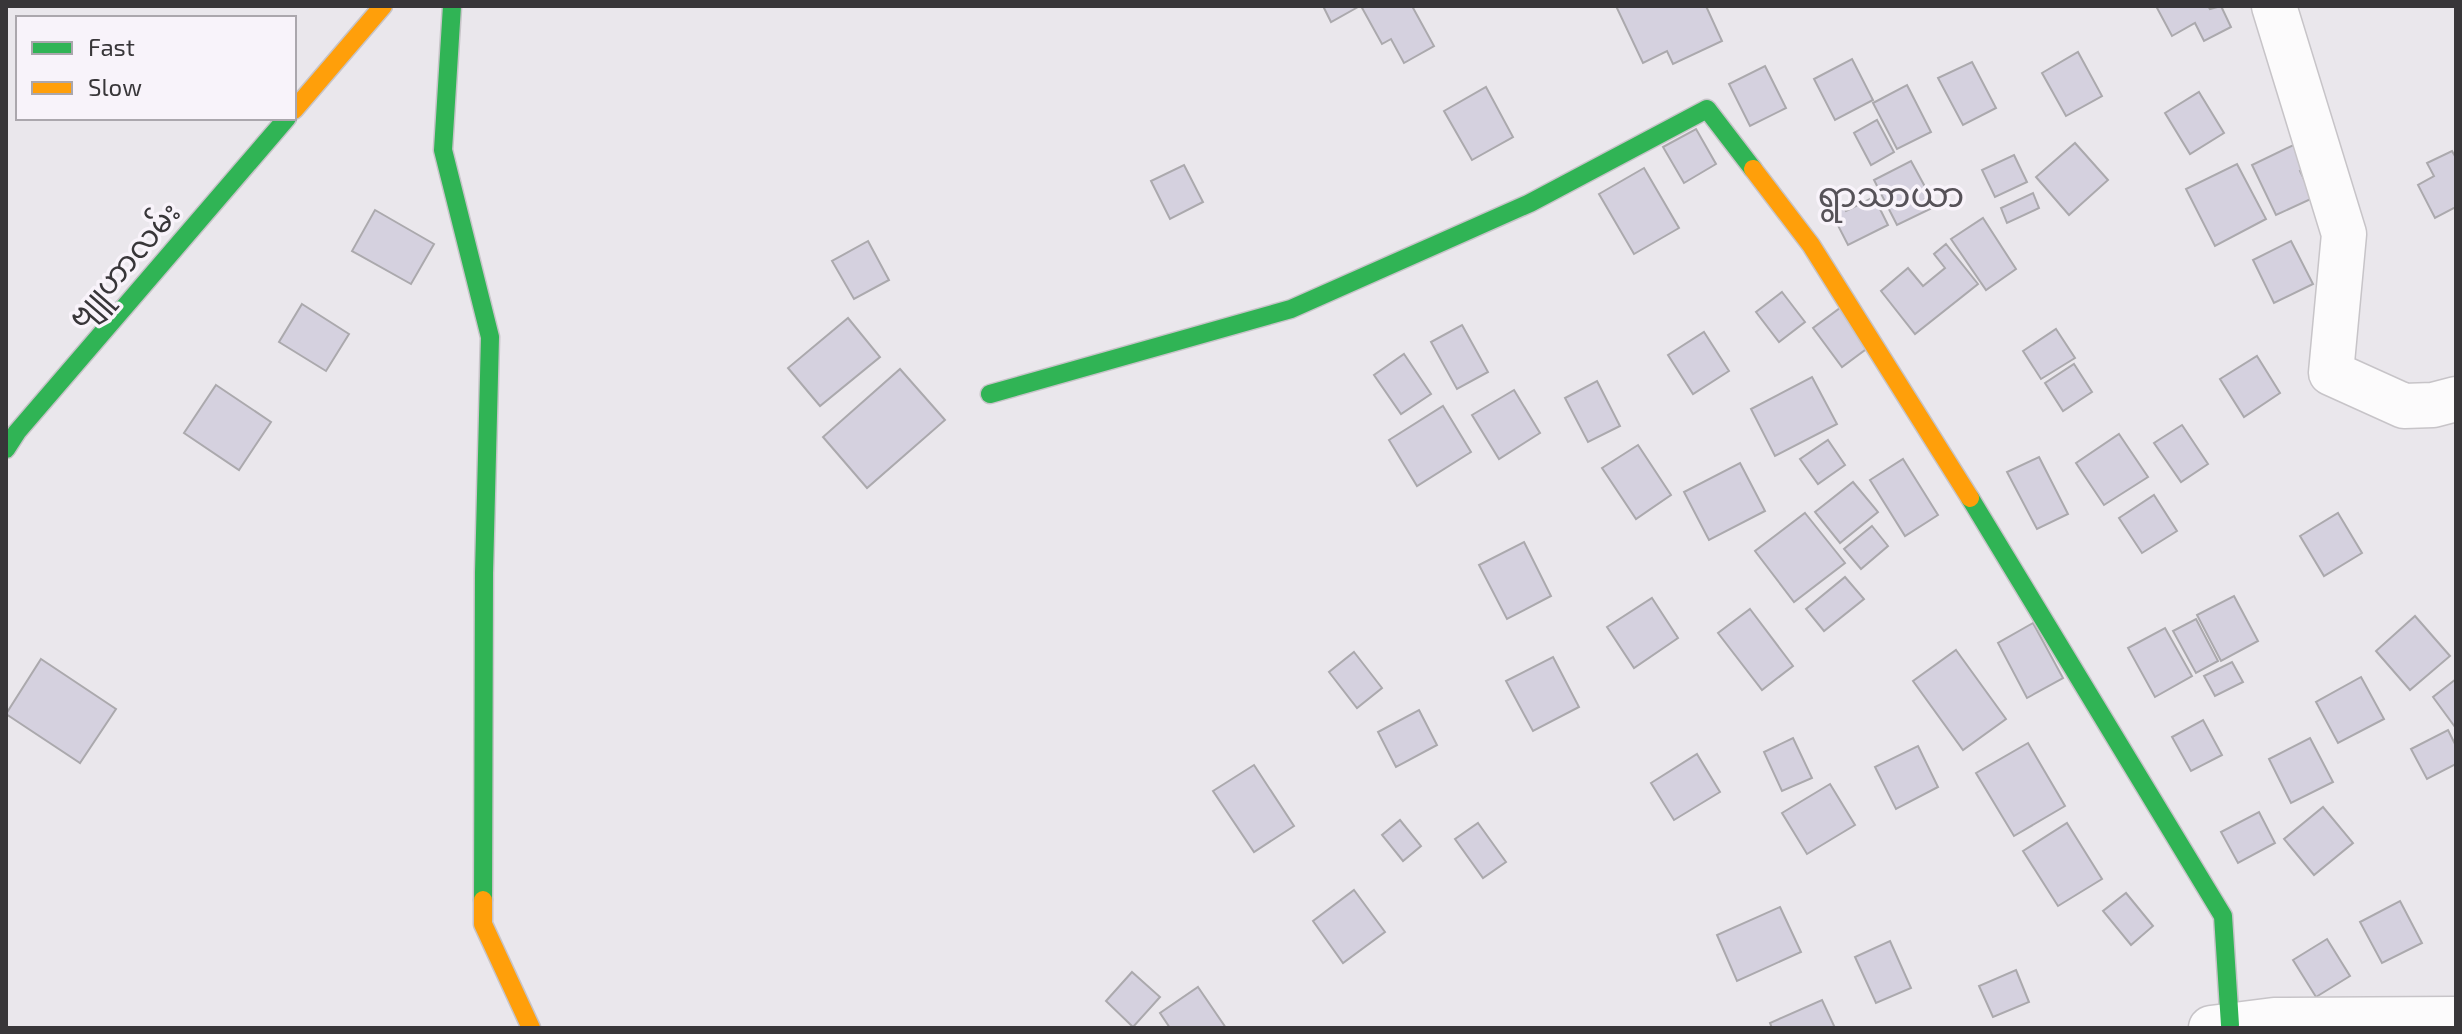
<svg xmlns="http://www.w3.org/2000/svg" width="2462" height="1034" viewBox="0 0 2462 1034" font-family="'Exo 2','Noto Sans Myanmar',sans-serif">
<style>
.building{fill:#d5d1df;stroke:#aba9ad;stroke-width:2}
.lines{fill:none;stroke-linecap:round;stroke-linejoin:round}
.street-casing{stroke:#c7c4c8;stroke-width:47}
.fast-casing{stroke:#c7c4c8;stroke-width:21}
.slow-casing{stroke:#c7c4c8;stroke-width:21}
.street{stroke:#fcfbfc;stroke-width:44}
.fast{stroke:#30b455;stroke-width:18}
.slow{stroke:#ff9f0a;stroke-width:18}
.labels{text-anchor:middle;stroke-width:7;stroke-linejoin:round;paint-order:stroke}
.street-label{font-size:30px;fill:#383639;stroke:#f8f3fa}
.quarter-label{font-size:34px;fill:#565258;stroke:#f8f3fa}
</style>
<rect width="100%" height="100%" fill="#eae7ec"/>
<g class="building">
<polygon points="1323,6 1358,6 1358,7 1331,22"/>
<polygon points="1361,6 1412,6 1434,46 1404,63 1391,39 1382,44"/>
<polygon points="1616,6 1706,6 1722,41 1673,64 1667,51 1643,63"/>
<polygon points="2156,6 2208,6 2210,9 2221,6 2231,27 2204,41 2195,23 2172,36"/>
<polygon points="2078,52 2102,96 2066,116 2042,73"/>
<polygon points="1852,59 1873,100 1835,120 1814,79"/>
<polygon points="1972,62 1996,108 1963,125 1938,78"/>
<polygon points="1765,66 1786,108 1750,126 1729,84"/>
<polygon points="1907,85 1931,132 1897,149 1873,103"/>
<polygon points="1486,87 1513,137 1472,160 1444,111"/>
<polygon points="2199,92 2224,133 2190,154 2165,113"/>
<polygon points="1877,120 1894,152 1871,165 1854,133"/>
<polygon points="1696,129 1716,164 1684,183 1663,147"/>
<polygon points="2302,141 2314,165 2300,171 2313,198 2276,215 2252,165"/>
<polygon points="2075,143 2108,180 2069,215 2036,177"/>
<polygon points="2452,151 2456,158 2456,207 2435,218 2418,185 2434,176 2427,163"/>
<polygon points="2014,155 2027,182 1995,197 1982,170"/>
<polygon points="1911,161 1930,196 1925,199 1930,209 1897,225 1874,180"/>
<polygon points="2237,164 2266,219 2215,246 2186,189"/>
<polygon points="1184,165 1203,202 1170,219 1151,181"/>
<polygon points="1644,168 1679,228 1634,254 1599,194"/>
<polygon points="2033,193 2039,208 2007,223 2001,208"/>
<polygon points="1874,197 1888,225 1848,245 1828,206 1840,200 1846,211"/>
<polygon points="375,210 434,244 411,284 352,251"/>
<polygon points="1983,218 2016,269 1986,290 1951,239"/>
<polygon points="868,241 889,280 854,299 832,261"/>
<polygon points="2291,241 2313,284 2274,303 2253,260"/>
<polygon points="1946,244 1978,284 1915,334 1881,291 1908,268 1923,286 1945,268 1934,254"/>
<polygon points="1782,292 1805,322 1779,342 1756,312"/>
<polygon points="302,304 349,334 326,371 279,342"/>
<polygon points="1840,308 1869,347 1842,367 1813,328"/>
<polygon points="848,318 880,357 820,406 788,368"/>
<polygon points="1462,325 1488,372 1457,389 1431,342"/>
<polygon points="2056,329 2075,358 2041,379 2023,351"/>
<polygon points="1704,332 1729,371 1693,394 1668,355"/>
<polygon points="1404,354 1431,394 1401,414 1374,375"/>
<polygon points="2257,356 2280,393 2244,417 2220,379"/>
<polygon points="2074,364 2092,392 2063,411 2045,383"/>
<polygon points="900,369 945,420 867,488 823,437"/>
<polygon points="1812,377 1837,424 1775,456 1751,409"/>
<polygon points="1597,381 1620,426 1588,442 1565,398"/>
<polygon points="216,385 271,422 239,470 184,433"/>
<polygon points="1514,390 1540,433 1499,459 1472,415"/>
<polygon points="1443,406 1471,452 1417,486 1389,440"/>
<polygon points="2182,425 2208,464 2181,482 2154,443"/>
<polygon points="2119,434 2148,477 2104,505 2076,463"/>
<polygon points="1828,440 1845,465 1818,484 1800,459"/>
<polygon points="1638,445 1671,495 1636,519 1602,468"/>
<polygon points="2039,457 2068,514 2037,529 2007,472"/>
<polygon points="1903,459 1938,515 1905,536 1870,480"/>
<polygon points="1740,463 1765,511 1709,540 1684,492"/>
<polygon points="1853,482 1878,512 1840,543 1815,512"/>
<polygon points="2154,495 2177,531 2142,553 2119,518"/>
<polygon points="1805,513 1845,563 1794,602 1755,551"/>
<polygon points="2338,513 2362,553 2324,576 2300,536"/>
<polygon points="1872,526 1888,546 1861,569 1844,549"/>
<polygon points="1524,542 1551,596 1507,619 1479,565"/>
<polygon points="1845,577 1864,599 1824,631 1806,609"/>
<polygon points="2234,596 2258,641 2221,661 2197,615"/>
<polygon points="1652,598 1678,638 1634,668 1607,627"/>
<polygon points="1750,609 1793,666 1762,690 1718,633"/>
<polygon points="2415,616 2450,656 2410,690 2376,651"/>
<polygon points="2196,619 2218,661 2196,673 2173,631"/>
<polygon points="2033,623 2063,678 2027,698 1998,643"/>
<polygon points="2165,628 2192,676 2155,697 2128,648"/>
<polygon points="1956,650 2006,719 1963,750 1913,681"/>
<polygon points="1354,652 1382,688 1357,708 1329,672"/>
<polygon points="1553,657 1579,707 1533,731 1506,681"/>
<polygon points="41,659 116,709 80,763 6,714"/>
<polygon points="2232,662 2243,682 2215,696 2204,676"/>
<polygon points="2361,677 2384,719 2338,743 2316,702"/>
<polygon points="2456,679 2456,726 2455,727 2433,697"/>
<polygon points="1419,710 1437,745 1396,767 1378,732"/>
<polygon points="2203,720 2222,755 2191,771 2172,737"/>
<polygon points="2448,730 2456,746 2456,764 2427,779 2411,749"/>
<polygon points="1793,738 1812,778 1782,791 1764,752"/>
<polygon points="2310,738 2333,782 2291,803 2269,759"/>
<polygon points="2028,743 2065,806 2014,836 1976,773"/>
<polygon points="1918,746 1938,787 1896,809 1875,767"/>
<polygon points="1697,754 1720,792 1674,820 1651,783"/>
<polygon points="1254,765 1294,826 1254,852 1213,791"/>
<polygon points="1830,784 1855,825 1807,854 1782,813"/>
<polygon points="2323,807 2353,843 2314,875 2284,839"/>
<polygon points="2259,812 2275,843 2238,863 2221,832"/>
<polygon points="1400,820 1421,846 1403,861 1382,835"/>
<polygon points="1478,823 1506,862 1483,878 1455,839"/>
<polygon points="2067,823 2102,879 2058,906 2023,851"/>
<polygon points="1354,890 1385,932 1343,963 1313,921"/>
<polygon points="2126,893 2153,926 2131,945 2103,911"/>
<polygon points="2400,901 2422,943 2382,963 2360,922"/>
<polygon points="1780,907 1801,952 1737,981 1717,935"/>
<polygon points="2327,939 2350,976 2316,997 2293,960"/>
<polygon points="1890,941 1911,988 1876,1003 1855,957"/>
<polygon points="2016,970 2029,1002 1993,1017 1979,986"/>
<polygon points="1132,972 1160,997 1133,1027 1106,1001"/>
<polygon points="1198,987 1226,1028 1170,1028 1160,1013"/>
<polygon points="1822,1000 1835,1028 1772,1028 1770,1023"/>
</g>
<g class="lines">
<defs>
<g id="street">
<polyline points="2274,6 2344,234 2331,373 2404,406 2433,405 2456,399"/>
<polyline points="2211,1028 2274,1020 2456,1019"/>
</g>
<g id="fast">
<polyline points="452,6 443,150 490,337 484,573 483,900"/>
<polyline points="990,394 1291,309 1530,203 1707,109 1753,169"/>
<polyline points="6,449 17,432 287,118"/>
<polyline points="1970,498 2223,916 2230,1025"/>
</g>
<g id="slow">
<polyline points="294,110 383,6"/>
<polyline points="1753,169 1811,245 1970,498"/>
<polyline points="483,900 483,924 531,1028"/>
</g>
</defs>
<use href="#street" class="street-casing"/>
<use href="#fast" class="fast-casing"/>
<use href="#slow" class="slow-casing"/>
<use href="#street" class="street"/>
<use href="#fast" class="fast"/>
<use href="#slow" class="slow"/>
</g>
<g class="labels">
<g class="street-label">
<text transform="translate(124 265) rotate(-49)" y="10">ဗျူဟာလမ်း</text>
</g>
<g class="quarter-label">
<text x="1891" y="207">ရွာသာယာ</text>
</g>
</g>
<rect width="2462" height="1034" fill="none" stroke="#383639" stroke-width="16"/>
<rect x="16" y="16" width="280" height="104" fill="#f8f3fa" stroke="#aba7ad" stroke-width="2"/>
<rect x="32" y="42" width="40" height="12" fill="#30b455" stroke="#aba7ad" stroke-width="2"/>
<text x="88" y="56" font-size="24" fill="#383639">Fast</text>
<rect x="32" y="82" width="40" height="12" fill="#ff9f0a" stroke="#aba7ad" stroke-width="2"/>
<text x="88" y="96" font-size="24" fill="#383639">Slow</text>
</svg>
